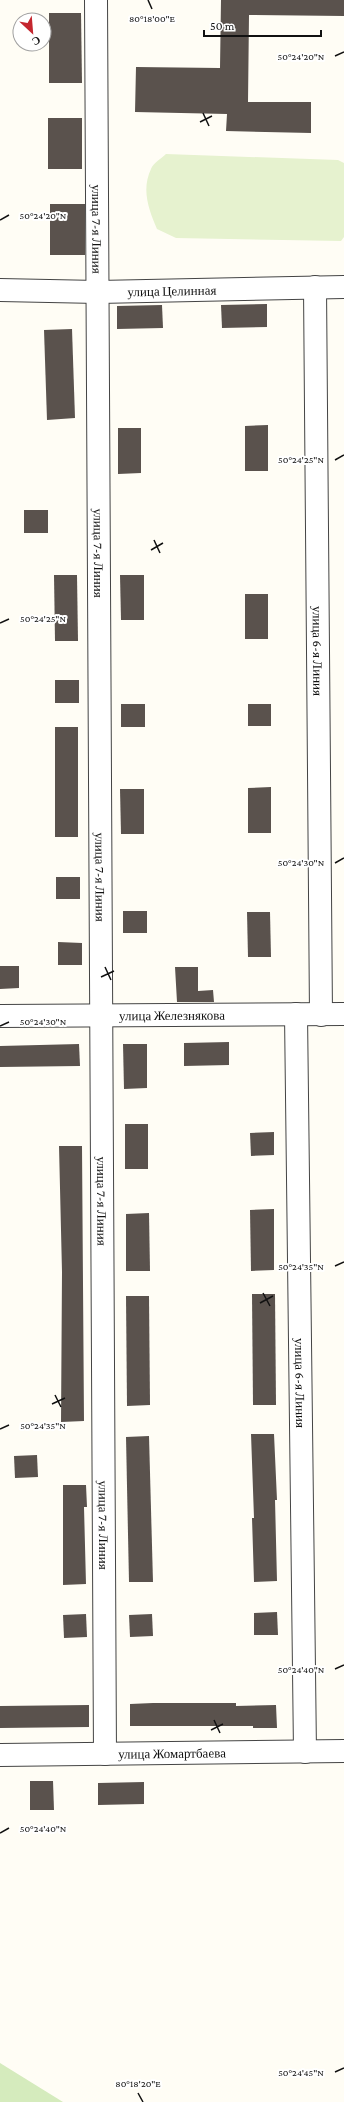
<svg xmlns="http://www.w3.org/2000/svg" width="344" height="2102" viewBox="0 0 344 2102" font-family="'Crimson Pro',serif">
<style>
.green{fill:#d5ebbd}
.pitch{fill:#e6f2cf}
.building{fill:#5a524d}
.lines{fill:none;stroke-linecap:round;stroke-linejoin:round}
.minor-casing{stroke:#444;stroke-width:24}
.minor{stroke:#fff;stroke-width:22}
.ticks{fill:none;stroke:#111;stroke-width:1.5}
.labels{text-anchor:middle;stroke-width:4;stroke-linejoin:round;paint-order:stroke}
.street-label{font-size:13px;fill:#111;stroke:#fff}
.ticks-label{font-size:10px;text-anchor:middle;fill:#111;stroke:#fff;stroke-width:4;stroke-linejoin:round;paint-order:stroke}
</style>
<rect width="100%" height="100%" fill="#fffdf5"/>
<polygon class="green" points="0,2063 63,2102 0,2102"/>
<path class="pitch" d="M166 154 338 160 344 163V237L341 241 176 238 157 229C149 210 141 190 151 169 153 163 162 158 166 154Z"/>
<g class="building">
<polygon points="221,0 344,0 344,16 249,15 248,102 311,102 311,133 226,131 227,114 135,112 136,67 220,68"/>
<polygon points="49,13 81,13 82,83 49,83"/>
<rect x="48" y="118" width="34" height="51"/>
<rect x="50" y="204" width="35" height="51"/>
<polygon points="267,304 267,327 222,328 221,305"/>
<polygon points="162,305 163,328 117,329 117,306"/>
<polygon points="72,329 75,418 47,420 44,330"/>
<polygon points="268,425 268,471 245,471 245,426"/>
<polygon points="118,428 141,428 141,473 118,474"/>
<rect x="24" y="510" width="24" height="23"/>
<polygon points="54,575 77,575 78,641 55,641"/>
<polygon points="120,575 144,575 144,620 121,620"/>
<rect x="245" y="594" width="23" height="45"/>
<rect x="55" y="680" width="24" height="23"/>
<rect x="121" y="704" width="24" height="23"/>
<rect x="248" y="704" width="23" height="22"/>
<rect x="55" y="727" width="23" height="110"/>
<polygon points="271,787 271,833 248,833 248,788"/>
<polygon points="120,789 144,789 144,834 121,834"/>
<rect x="56" y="877" width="24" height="22"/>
<rect x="123" y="911" width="24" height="22"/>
<polygon points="247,912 270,912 271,957 248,957"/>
<polygon points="58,942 82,943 82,965 58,965"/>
<polygon points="0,966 19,966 19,988 0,989"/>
<polygon points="175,967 198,967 198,991 213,990 214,1002 177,1002"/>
<polygon points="229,1042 229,1065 184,1066 184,1043"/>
<polygon points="79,1044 80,1066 0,1067 0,1046"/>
<polygon points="123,1044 147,1044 147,1088 124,1089"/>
<rect x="125" y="1124" width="23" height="45"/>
<polygon points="274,1132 274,1155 251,1156 250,1133"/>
<polygon points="59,1146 82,1146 84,1421 61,1422 62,1272"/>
<polygon points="274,1209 274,1270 251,1271 250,1210"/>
<polygon points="149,1213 150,1271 126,1271 126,1214"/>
<polygon points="252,1294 275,1294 276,1405 253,1405"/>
<polygon points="126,1296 149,1296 150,1405 127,1406"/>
<polygon points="251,1434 274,1434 277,1500 275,1500 277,1581 254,1582 252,1518 254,1518"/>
<polygon points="149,1436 153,1582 129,1582 126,1437"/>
<polygon points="37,1455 38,1477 15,1478 14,1456"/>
<polygon points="63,1485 86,1485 87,1507 84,1507 86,1584 63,1585"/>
<polygon points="277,1612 278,1635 254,1635 254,1613"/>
<polygon points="86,1614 87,1637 64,1638 63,1615"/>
<polygon points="152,1614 153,1636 130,1637 129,1615"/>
<polygon points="153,1703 236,1703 236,1706 276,1705 277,1728 253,1728 253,1726 130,1726 130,1704"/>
<polygon points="89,1705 89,1727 0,1728 0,1706"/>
<polygon points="30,1781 53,1781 54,1810 30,1810"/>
<polygon points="144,1782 144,1804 98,1805 98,1783"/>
</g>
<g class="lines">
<defs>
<g id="minor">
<path id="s1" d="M96 0 105 1754"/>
<path id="s2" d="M315 287 321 1015"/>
<path id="s3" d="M0 290 98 292 344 287"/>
<path id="s4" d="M296 1014 305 1752"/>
<path id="s5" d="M0 1016 344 1014"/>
<path id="s6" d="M0 1755 344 1751"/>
</g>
</defs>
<use href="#minor" class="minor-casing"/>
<use href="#minor" class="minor"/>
</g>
<path class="ticks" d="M148 0 152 9M335 56 344 52M203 113 209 126M200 122 212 116M0 220 9 215M335 460 344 455M154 540 160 553M151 550 163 543M0 623 9 619M335 863 344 858M105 967 111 980M101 977 114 971M0 1026 9 1022M335 1266 344 1262M263 1293 270 1306M260 1303 273 1296M55 1395 61 1407M52 1404 65 1398M0 1429 9 1425M335 1669 344 1665M214 1720 220 1733M211 1730 223 1724M0 1833 9 1828M335 2072 344 2068M138 2093 143 2102"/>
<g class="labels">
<g class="street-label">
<text dy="5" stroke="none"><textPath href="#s1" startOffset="229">улица 7-я Линия</textPath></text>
<text dy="5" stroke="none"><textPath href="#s3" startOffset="172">улица Целинная</textPath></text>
<text dy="5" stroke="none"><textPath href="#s1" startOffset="553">улица 7-я Линия</textPath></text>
<text dy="5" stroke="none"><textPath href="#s2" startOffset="364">улица 6-я Линия</textPath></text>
<text dy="5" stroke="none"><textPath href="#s1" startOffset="877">улица 7-я Линия</textPath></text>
<text dy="5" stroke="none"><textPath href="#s5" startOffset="172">улица Железнякова</textPath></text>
<text dy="5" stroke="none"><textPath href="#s1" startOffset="1201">улица 7-я Линия</textPath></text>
<text dy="5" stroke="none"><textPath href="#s4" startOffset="369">улица 6-я Линия</textPath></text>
<text dy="5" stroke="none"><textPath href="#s1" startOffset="1525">улица 7-я Линия</textPath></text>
<text dy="5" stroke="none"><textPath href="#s6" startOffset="172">улица Жомартбаева</textPath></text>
</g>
</g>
<g class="ticks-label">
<text x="152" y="22">80°18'00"E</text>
<text x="301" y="60">50°24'20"N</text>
<text x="43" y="219">50°24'20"N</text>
<text x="301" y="463">50°24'25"N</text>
<text x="43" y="622">50°24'25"N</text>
<text x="301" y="866">50°24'30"N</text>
<text x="43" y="1025">50°24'30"N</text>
<text x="301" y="1270">50°24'35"N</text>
<text x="43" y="1429">50°24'35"N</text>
<text x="301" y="1673">50°24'40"N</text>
<text x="43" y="1832">50°24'40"N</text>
<text x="301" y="2076">50°24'45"N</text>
<text x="138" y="2087">80°18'20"E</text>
</g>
<g transform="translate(32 32) rotate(154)"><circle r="19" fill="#ffffff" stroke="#a0a0a0"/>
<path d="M0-3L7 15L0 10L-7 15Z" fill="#c4262e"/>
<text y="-6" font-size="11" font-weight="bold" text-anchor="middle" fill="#111111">С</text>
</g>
<path d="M204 30v6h117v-6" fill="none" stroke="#111111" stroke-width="2"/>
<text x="210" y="30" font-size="12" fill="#111111" stroke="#ffffff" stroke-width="3" paint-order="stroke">50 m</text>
</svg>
